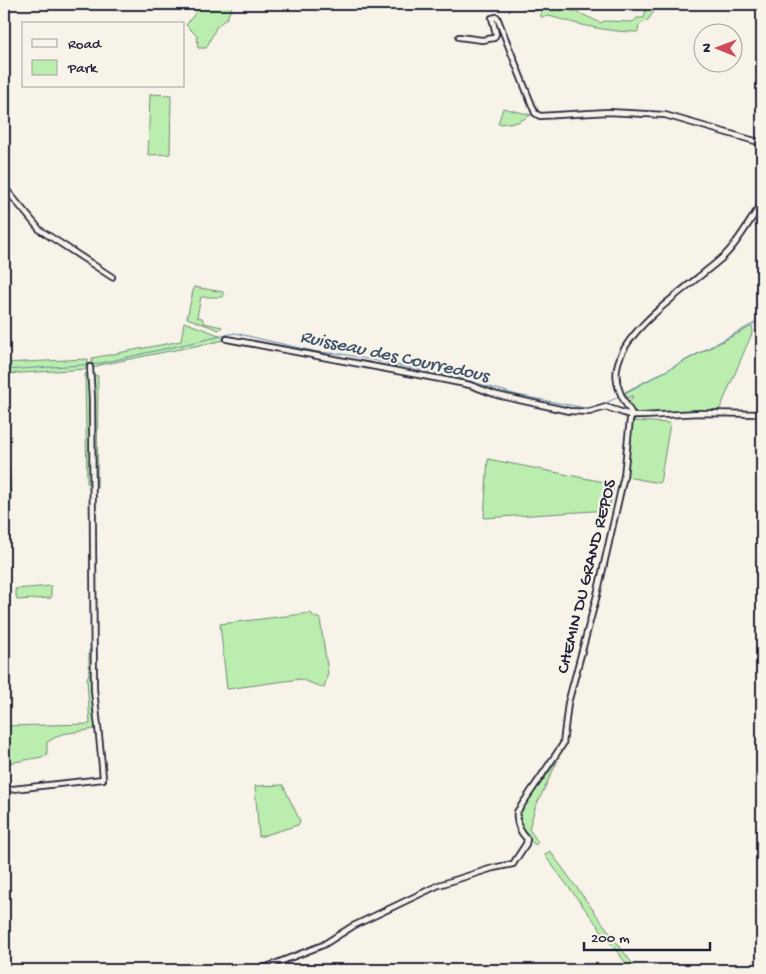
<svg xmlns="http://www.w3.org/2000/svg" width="766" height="974" viewBox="0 0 766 974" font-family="'Gochi Hand',sans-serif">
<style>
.green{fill:#bbeeae;stroke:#6e8874}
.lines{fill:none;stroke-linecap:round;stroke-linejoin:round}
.stream{stroke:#6088a5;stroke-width:1}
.minor-casing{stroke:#22223b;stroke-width:8}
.minor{stroke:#f7f3e8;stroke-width:4.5}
.labels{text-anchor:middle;stroke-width:4.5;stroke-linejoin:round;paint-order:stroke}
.street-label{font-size:18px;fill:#22223b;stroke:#f7f3e8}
.water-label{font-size:19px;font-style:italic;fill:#415570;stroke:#f7f3e8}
</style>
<rect width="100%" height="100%" fill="#f7f3e8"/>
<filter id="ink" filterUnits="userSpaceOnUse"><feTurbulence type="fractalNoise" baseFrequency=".02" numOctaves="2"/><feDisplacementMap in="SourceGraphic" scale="10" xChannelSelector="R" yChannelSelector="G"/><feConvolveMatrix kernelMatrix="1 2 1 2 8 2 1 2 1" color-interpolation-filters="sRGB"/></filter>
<g filter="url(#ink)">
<g class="green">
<polygon points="202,4 233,4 227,18 217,26 206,48 198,48 197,36 186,25"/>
<path d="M509 4C545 4 567 5 600 23L604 21 633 22 637 18H644L647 4H659L648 20 639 25 638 32C605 32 581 25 549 16L541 17V9L536 11Z"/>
<polygon points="150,94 171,95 170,154 148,155"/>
<polygon points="503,108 531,115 518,122 498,124"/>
<polygon points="194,287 223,292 223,297 201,297 197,317 202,318 204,323 222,327 219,330 187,318"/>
<polygon points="184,322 219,335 225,340 100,365 92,369 92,358 181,341"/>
<polygon points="752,326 753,331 719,411 633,414 628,405 633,396 626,398 625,392"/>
<polygon points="88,359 88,369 4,374 4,363"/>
<polygon points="85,374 98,376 97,487 87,483"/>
<polygon points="633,421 670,423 660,483 626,477"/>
<polygon points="4,438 6,440 11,493 11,501 4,502"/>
<polygon points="488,459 614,484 609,510 484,518"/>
<polygon points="51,586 51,598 17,600 15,589"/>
<polygon points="311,613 313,616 320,619 328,673 324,688 300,679 227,689 220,624"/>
<polygon points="89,650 96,651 97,727 95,729 62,734 47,742 47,756 4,764 4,726 90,724 87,679 89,673"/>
<path d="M558 760 535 808 529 829 538 842 535 845C525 835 517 827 520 812Z"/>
<polygon points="283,785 300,821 298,825 259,837 255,786"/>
<polygon points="550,851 637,970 631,970 546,857 545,854"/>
</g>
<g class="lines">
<g class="stream">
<polyline points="4,370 97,364 235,333 317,352 343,354 460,378 517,395 585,408 602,405 620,396"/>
<polyline points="623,394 762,319"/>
</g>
<defs>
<g id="minor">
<polyline points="459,37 482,40 494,38 496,34 492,18 497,17 535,113 540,116 608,112 665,115 762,143"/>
<polyline points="4,187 40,230 112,277"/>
<polyline points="227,339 440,379 470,385 497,395 569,411 589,412 606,407 633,416 643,416 700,413 762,414"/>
<path d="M632 414C623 400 614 385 617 368 623 327 695 283 724 256 738 243 749 222 760 206L762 198"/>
<path d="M4 790 103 779C101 749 97 720 94 689L92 398 90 367"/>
<path d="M259 970 323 945 353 926 439 885 493 868 513 864 526 844 527 839C520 832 516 822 517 812L563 744 568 703 597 595 624 476 630 419 633 416"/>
</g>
</defs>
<use href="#minor" class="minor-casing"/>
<use href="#minor" class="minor"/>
</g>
</g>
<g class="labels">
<g class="street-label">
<text transform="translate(585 576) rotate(-76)" y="6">CHEMIN DU GRAND REPOS</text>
</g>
<g class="water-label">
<text transform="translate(395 354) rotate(12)" y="7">Ruisseau des Courredous</text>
</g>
</g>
<rect width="766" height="974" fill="none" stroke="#f7f3e8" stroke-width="20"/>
<rect x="10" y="10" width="746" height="954" fill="none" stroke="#22223b" stroke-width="2" filter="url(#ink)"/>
<rect x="22" y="22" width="162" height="65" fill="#f7f3e8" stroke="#a29fa3"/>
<rect x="32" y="39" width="25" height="8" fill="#f7f3e8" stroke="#a29fa3"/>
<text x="68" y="48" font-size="15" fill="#22223b">Road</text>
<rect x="32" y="60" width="25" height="15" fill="#bbeeae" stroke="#a29fa3"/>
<text x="68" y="72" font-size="15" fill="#22223b">Park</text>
<g transform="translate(718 48) rotate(271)"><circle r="24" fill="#f7f3e8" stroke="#a29fa3"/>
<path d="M0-4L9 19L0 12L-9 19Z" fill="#d1495b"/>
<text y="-8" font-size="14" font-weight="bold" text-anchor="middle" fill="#22223b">N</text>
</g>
<path d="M584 942v8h126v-8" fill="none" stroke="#22223b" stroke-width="2.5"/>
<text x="591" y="942" font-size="15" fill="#22223b" stroke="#f7f3e8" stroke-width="4" paint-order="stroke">200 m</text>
</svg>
